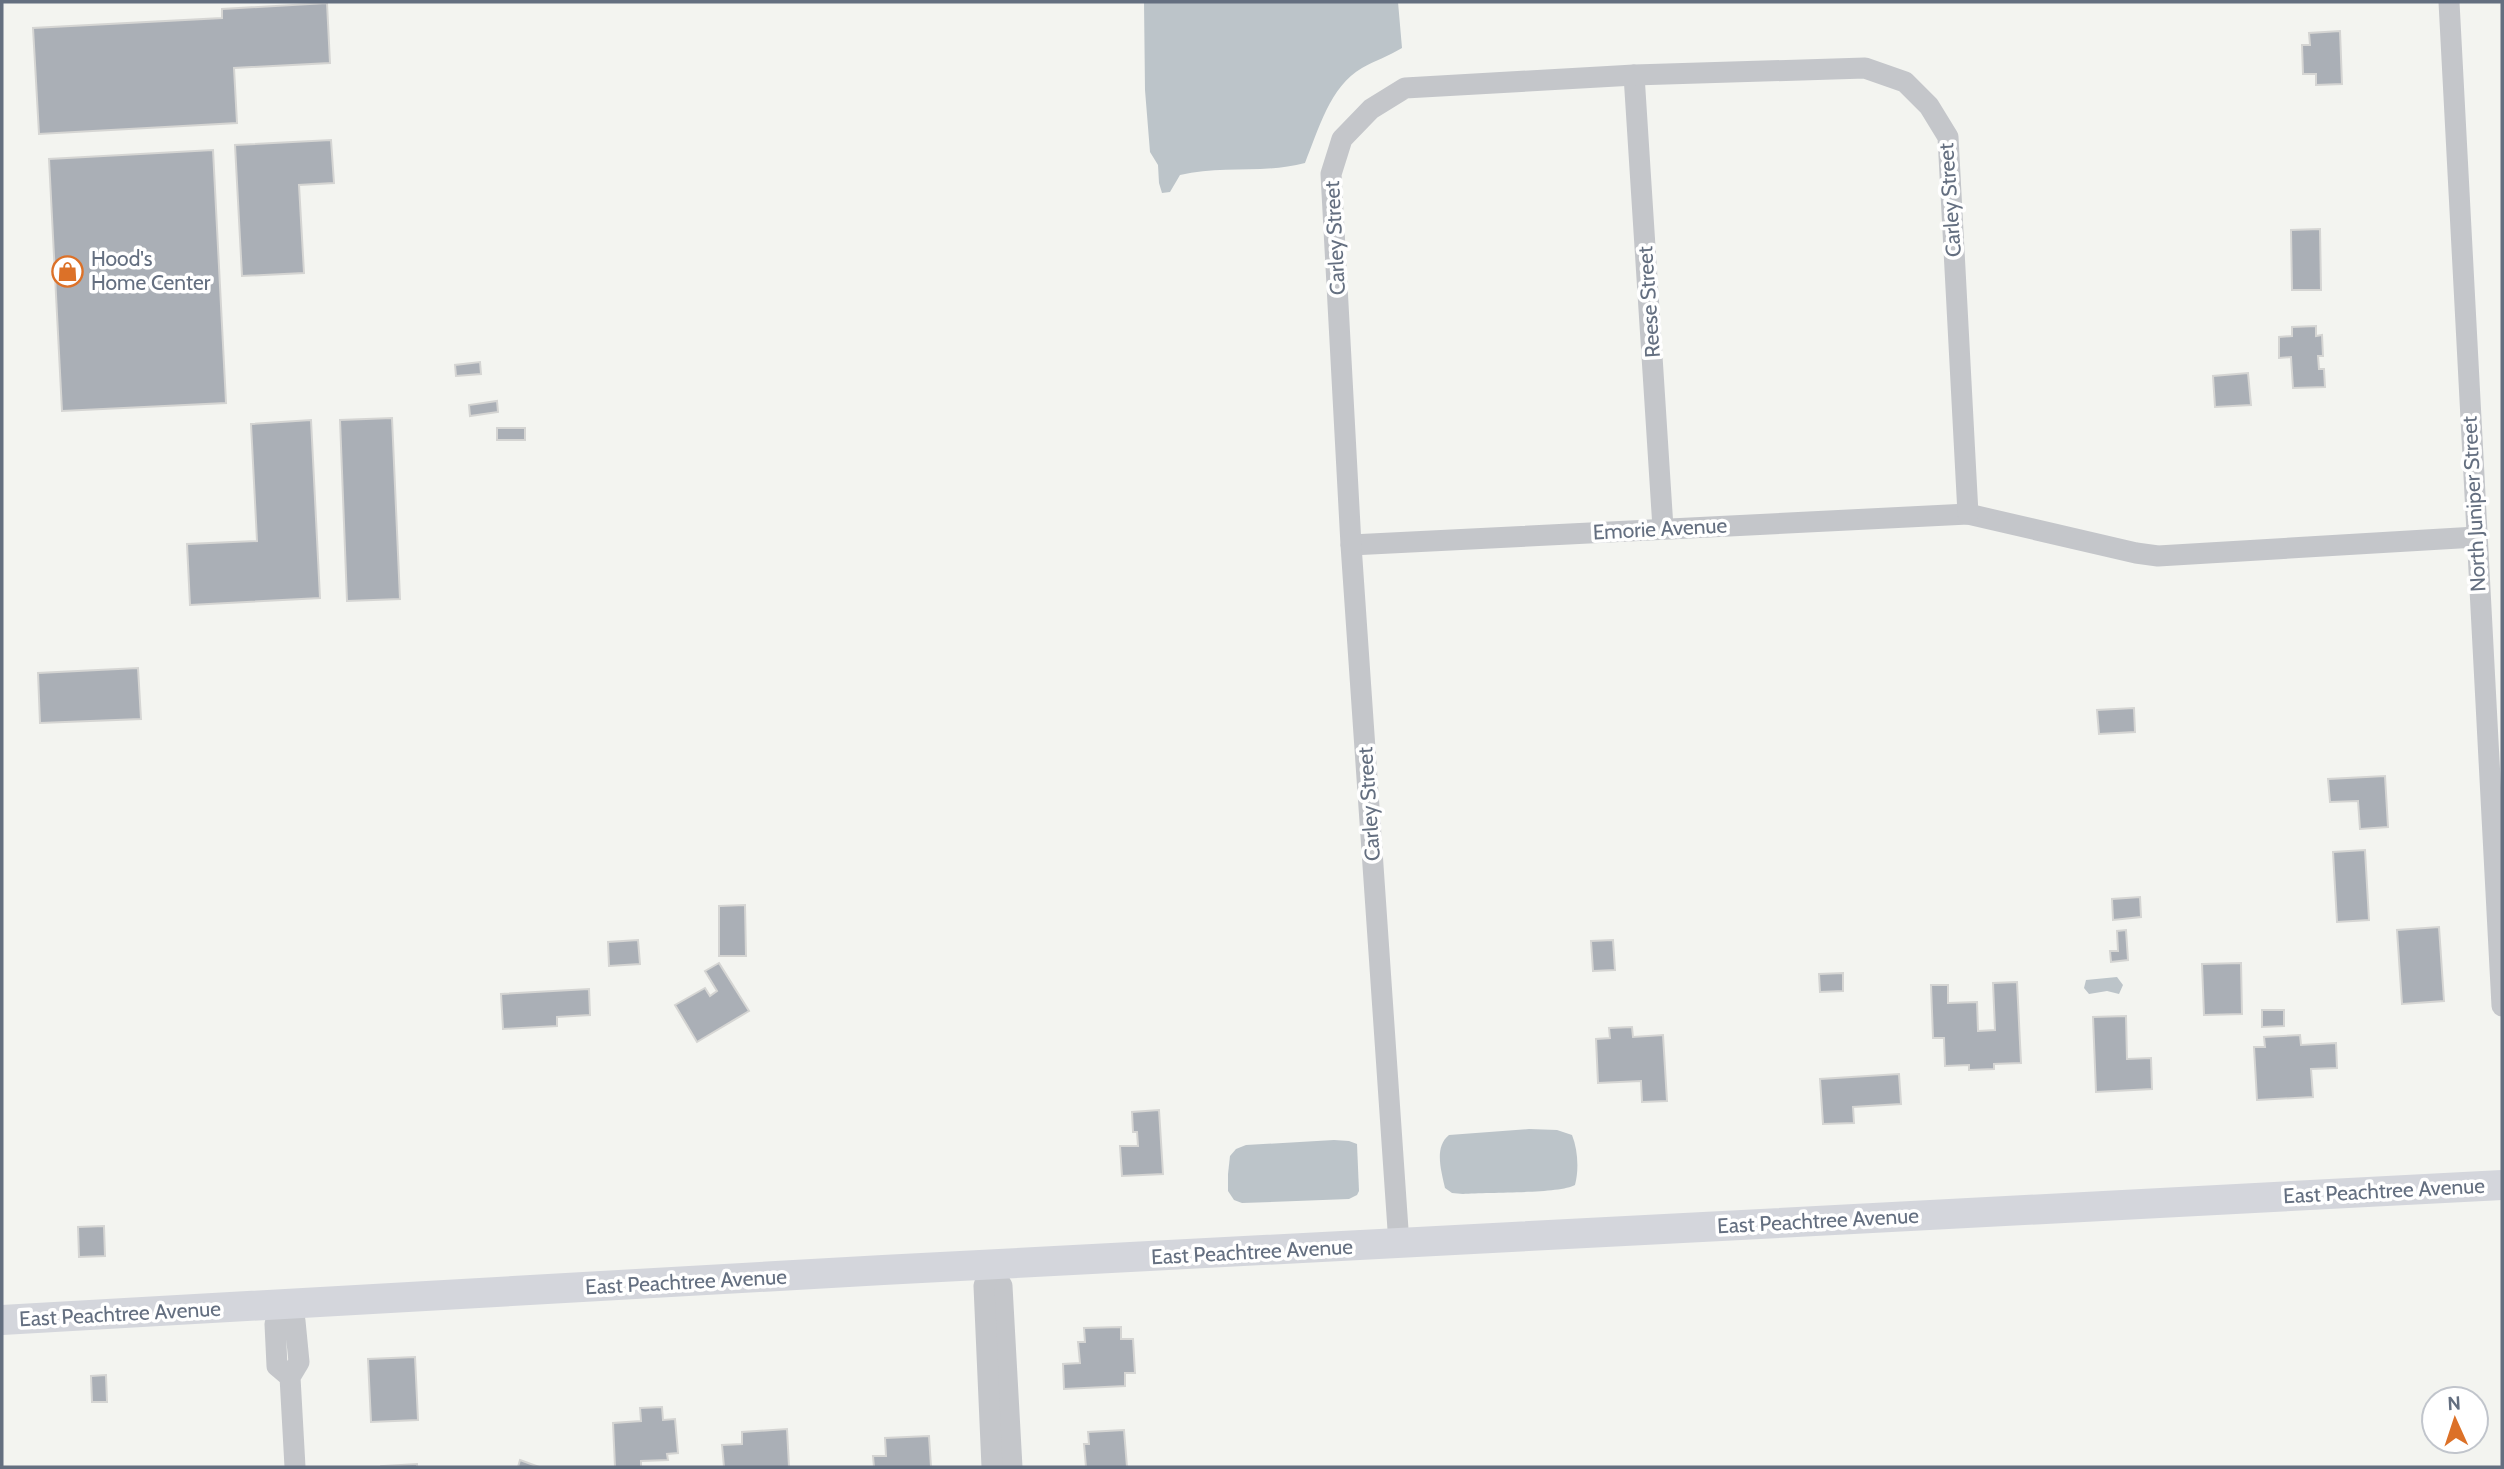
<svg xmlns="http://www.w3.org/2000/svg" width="2504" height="1469" viewBox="0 0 2504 1469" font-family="Cabin,sans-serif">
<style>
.water{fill:#bcc4c9}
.building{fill:#aaafb6;stroke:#d5d5d3;stroke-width:2}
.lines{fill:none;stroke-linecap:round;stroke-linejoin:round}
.street{stroke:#c4c6ca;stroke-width:21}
.secondary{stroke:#d4d6dc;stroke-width:30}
.labels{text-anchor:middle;stroke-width:7;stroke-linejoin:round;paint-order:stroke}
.street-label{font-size:21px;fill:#646f80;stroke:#fff}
.poi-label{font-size:21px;fill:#646f80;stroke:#fff;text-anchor:start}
</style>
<rect width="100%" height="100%" fill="#f3f4f0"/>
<g class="water">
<path d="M1144 2H1398L1402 48C1389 56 1374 61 1362 68 1330 86 1318 131 1305 163 1264 174 1221 165 1180 175L1170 192 1162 193 1159 183 1158 165 1150 152 1145 90Z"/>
<polygon points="2117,977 2123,985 2119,994 2107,991 2089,994 2084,988 2086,980"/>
<path d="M1529 1129 1557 1130 1572 1135C1578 1150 1579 1170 1575 1185 1559 1194 1487 1192 1463 1194L1452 1193 1445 1188C1441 1170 1434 1147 1449 1135Z"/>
<polygon points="1334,1140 1349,1141 1357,1144 1359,1191 1357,1195 1349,1199 1242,1203 1234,1200 1228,1191 1228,1174 1230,1156 1236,1149 1246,1145"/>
</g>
<g class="building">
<polygon points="327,3 330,63 234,68 237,123 39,134 33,28 222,18 222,9"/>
<polygon points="2340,31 2342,84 2316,85 2316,74 2303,74 2302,45 2310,45 2309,33"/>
<polygon points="331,140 334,183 299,185 304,273 242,276 235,145"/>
<polygon points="213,150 226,403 62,411 49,159"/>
<polygon points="2320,229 2321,290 2292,290 2291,230"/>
<polygon points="2316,326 2316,336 2322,335 2323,356 2318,356 2319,369 2324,369 2325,387 2293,388 2291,357 2279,358 2279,337 2292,336 2292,327"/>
<polygon points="480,362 481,374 456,376 455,365"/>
<polygon points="2248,373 2251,405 2215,407 2213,376"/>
<polygon points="497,401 498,412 470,416 469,405"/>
<polygon points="392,418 400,599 347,601 340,420"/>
<polygon points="311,420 320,598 190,605 187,544 257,541 251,424"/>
<rect x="497" y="428" width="28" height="12"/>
<polygon points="138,668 141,719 40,723 38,673"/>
<polygon points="2134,708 2135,732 2099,734 2097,710"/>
<polygon points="2385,776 2388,827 2360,829 2358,801 2330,802 2328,779"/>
<polygon points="2365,850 2369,920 2337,922 2333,852"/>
<polygon points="2140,897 2141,917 2113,920 2112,899"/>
<polygon points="745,905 746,956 719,956 719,906"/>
<polygon points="2439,927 2444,1001 2402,1004 2397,930"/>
<polygon points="2126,930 2128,960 2111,962 2110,951 2118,951 2117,931"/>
<polygon points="638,940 640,964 609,966 608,942"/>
<polygon points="1613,940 1615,970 1593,971 1591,941"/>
<polygon points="719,963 749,1011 697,1042 675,1005 705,988 710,996 717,991 705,971"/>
<polygon points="2241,963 2242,1014 2204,1015 2202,964"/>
<polygon points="1843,973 1843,991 1820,992 1819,974"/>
<polygon points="2017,982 2021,1063 1994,1064 1994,1069 1969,1070 1969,1065 1945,1066 1944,1038 1933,1038 1931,985 1948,985 1948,1003 1977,1002 1978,1031 1995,1030 1993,983"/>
<polygon points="589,989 590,1015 557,1017 557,1026 503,1029 501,994"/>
<polygon points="2262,1010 2284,1010 2284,1026 2262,1027"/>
<polygon points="2126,1016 2127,1059 2151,1058 2152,1089 2096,1092 2093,1017"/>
<polygon points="1632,1027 1633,1037 1663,1035 1667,1101 1642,1102 1641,1081 1598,1083 1596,1039 1610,1038 1609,1028"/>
<polygon points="2300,1035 2301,1045 2336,1043 2337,1068 2311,1069 2313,1097 2257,1100 2254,1047 2265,1047 2264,1037"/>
<polygon points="1899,1074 1901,1104 1853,1107 1854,1123 1823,1124 1820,1079"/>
<polygon points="1159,1110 1163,1174 1122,1176 1120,1146 1138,1146 1137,1132 1133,1132 1132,1112"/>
<polygon points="104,1226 105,1256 79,1257 78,1227"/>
<polygon points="1121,1327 1121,1339 1133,1339 1135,1373 1125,1373 1125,1386 1064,1389 1063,1364 1080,1363 1078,1342 1085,1342 1084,1328"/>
<polygon points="415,1357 418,1420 371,1422 368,1359"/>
<polygon points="106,1375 107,1402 92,1402 91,1376"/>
<polygon points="662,1407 663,1420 675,1419 678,1453 667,1454 668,1460 641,1461 641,1467 615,1467 613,1423 641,1421 640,1408"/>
<polygon points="787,1429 789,1467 724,1467 722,1445 742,1444 742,1432"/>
<polygon points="1124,1430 1127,1467 1086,1467 1084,1444 1089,1444 1088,1432"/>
<polygon points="929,1436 931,1467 874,1467 873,1456 886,1456 885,1438"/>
<polygon points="520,1460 539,1467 518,1467"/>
<polygon points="417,1464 417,1467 383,1467 382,1466"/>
</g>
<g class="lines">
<g class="street">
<polyline points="2449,2 2502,1006"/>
<polyline points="1634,75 1663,528"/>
<polyline points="1351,545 1968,514 2136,553 2158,556 2476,537"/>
<polyline points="1399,1244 1351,545 1331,174 1342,139 1371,109 1405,88 1634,75 1865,68 1905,82 1929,106 1948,137 1968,514"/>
<polyline points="990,1266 1002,1286 1012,1467"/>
<polyline points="990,1266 984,1286 992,1467"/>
<polyline points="290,1377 277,1366 275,1324 285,1305 295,1321 299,1362 290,1377 295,1467"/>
</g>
<polyline class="secondary" points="2,1320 883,1270 2502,1185"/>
</g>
<defs>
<symbol id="shop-ring" viewBox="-11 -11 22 22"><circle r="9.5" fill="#fff" stroke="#dc7128" stroke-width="1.5"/><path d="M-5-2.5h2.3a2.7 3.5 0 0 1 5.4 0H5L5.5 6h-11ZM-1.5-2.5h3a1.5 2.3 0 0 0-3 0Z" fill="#dc7128"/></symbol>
</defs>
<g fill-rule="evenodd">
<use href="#shop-ring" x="50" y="254" width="35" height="35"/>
</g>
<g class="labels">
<g class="street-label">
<text transform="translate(1950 200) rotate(-94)" y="7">Carley Street</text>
<text transform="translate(1335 238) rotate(-93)" y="7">Carley Street</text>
<text transform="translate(1649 302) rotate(-94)" y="7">Reese Street</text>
<text transform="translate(2474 504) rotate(-93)" y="7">North Juniper Street</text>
<text transform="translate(1660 529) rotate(-3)" y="7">Emorie Avenue</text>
<text transform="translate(1369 804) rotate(-94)" y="7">Carley Street</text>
<text transform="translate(2384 1191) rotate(-3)" y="7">East Peachtree Avenue</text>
<text transform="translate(1818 1221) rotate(-3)" y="7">East Peachtree Avenue</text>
<text transform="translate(1252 1252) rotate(-3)" y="7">East Peachtree Avenue</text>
<text transform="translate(686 1282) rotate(-3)" y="7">East Peachtree Avenue</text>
<text transform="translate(120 1314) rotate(-3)" y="7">East Peachtree Avenue</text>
</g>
<g class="poi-label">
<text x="91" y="266">Hood's<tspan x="91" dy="24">Home Center</tspan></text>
</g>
</g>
<rect width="2504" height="1469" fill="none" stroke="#646f80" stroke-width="7"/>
<g transform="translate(2455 1420) rotate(357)"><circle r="33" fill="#ffffff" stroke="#c1c5cc" stroke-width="2"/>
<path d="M0-5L12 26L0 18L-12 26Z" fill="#dc7128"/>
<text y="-10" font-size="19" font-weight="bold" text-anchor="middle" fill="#646f80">N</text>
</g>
</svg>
